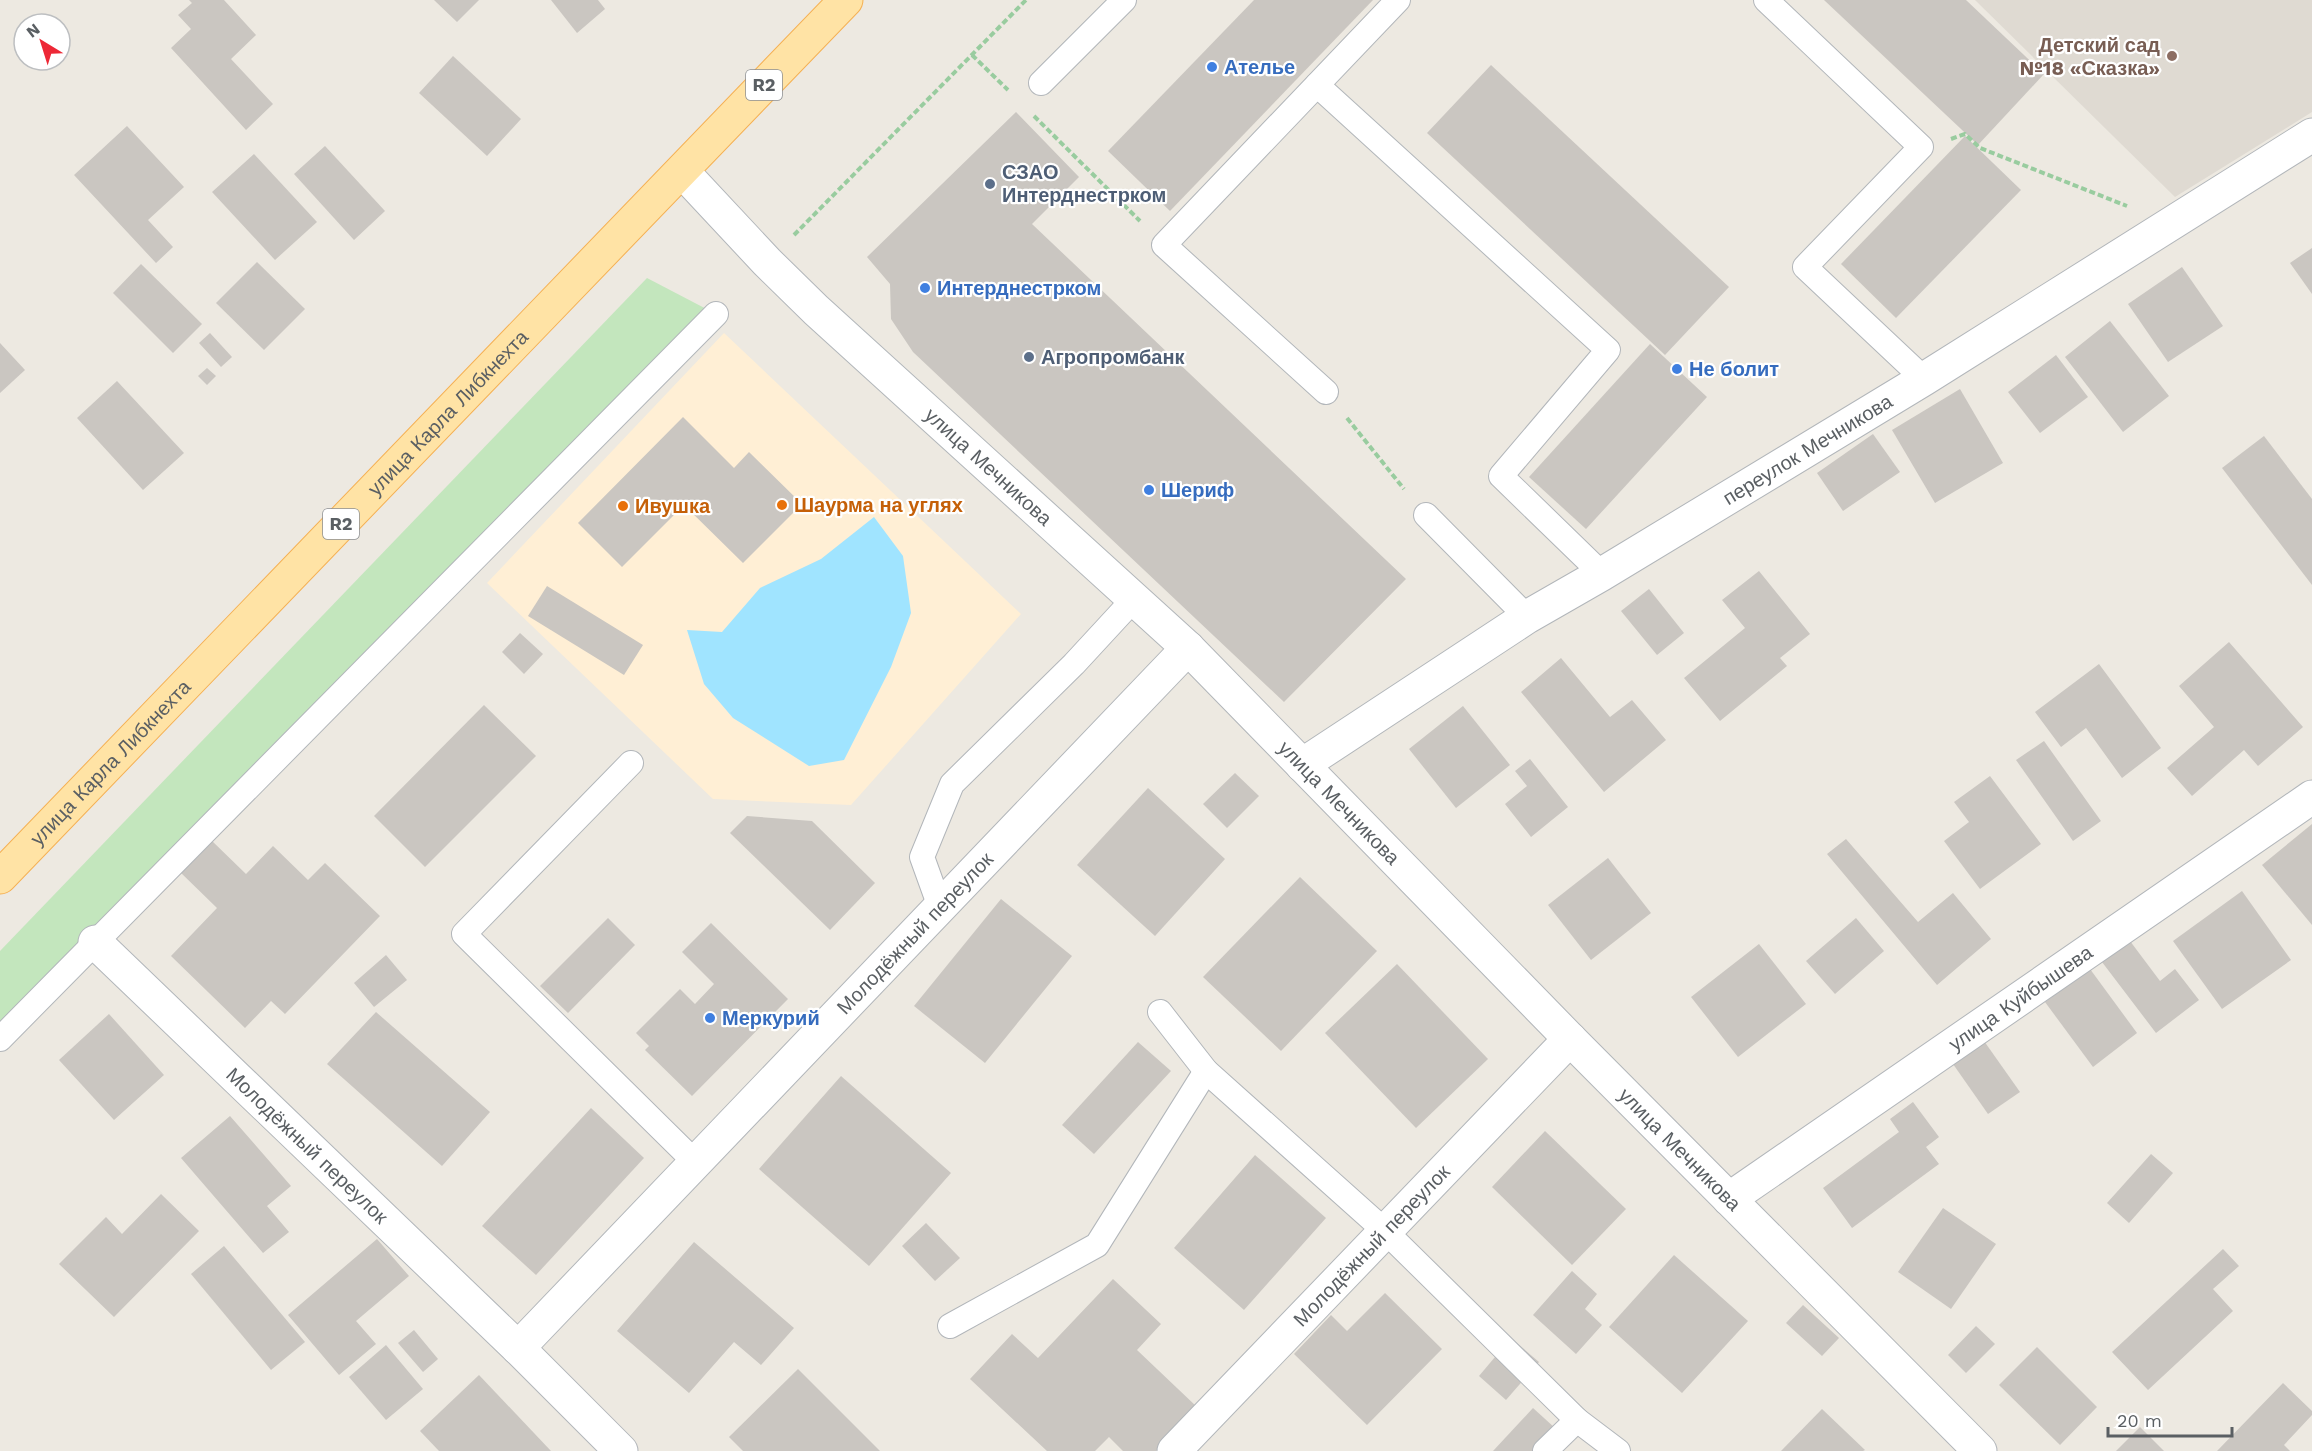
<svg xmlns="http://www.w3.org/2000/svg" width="2312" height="1451" viewBox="0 0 2312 1451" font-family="'Work Sans',sans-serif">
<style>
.commercial{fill:#ffefd5}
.education{fill:#dfdad2}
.green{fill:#c3e6bd}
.water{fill:#a0e4ff}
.building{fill:#cac6c1}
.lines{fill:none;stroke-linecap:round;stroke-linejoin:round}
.lane-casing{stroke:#b2b6ba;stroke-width:26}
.street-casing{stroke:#b2b6ba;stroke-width:35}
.primary-casing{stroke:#f5b053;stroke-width:35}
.path{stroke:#99cc9f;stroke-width:4;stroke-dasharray:6 3;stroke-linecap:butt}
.lane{stroke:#fff;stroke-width:24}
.street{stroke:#fff;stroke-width:33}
.primary{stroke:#ffe3a5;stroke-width:33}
.education-dot{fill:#8d6e63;stroke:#fff;stroke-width:2}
.shop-dot{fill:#3f7fe0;stroke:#fff;stroke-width:2}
.service-dot{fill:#5c6f8a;stroke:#fff;stroke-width:2}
.food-dot{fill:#e8710a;stroke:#fff;stroke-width:2}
.labels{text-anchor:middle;stroke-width:4.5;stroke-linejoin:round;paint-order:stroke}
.shield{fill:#fff;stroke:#8c8f92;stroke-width:1.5}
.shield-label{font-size:18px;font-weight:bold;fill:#5a5f63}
.education-label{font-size:20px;font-weight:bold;fill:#785e54;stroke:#fff;text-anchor:end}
.shop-label{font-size:20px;font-weight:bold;fill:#366cbe;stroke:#fff;text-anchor:start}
.service-label{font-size:20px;font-weight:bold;fill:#4e5e75;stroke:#fff;text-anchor:start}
.street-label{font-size:20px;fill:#5a5f63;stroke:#fff}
.food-label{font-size:20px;font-weight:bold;fill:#c56008;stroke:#fff;text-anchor:start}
</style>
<rect width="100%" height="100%" fill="#ede9e1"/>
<polygon class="commercial" points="724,333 1021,614 851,805 713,799 487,583"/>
<polygon class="education" points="1975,0 2312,0 2312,112 2175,197"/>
<polygon class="green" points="647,278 716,314 0,1039 0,951"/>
<polygon class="water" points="874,517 903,556 911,613 891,667 844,760 809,766 733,718 704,684 687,630 722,632 760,588 821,559"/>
<g class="building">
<polygon points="189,0 224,0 256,35 231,59 273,104 246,130 171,48 191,29 178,15 192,3"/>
<polygon points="434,0 479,0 457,22"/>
<polygon points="551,0 598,0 605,9 577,33"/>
<polygon points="1254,0 1373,0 1170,211 1108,151"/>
<polygon points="1824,0 1966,0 2044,74 1978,145"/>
<polygon points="453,56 521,119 487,156 419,93"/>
<polygon points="1491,65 1729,287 1665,355 1427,133"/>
<polygon points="1016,112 1079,177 1032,224 1406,579 1284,702 913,352 891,319 890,284 867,257"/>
<polygon points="127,126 184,187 148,220 173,247 156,263 74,175"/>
<polygon points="1965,136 2021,190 1896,318 1841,264"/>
<polygon points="325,146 385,211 354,240 294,174"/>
<polygon points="254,154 317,222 275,260 212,192"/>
<polygon points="2312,248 2312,294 2290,263"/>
<polygon points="257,262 305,309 264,350 216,303"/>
<polygon points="141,264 202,324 173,353 113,293"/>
<polygon points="2182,267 2223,326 2168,362 2128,304"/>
<polygon points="2110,321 2169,396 2123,432 2065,357"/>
<polygon points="210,333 232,357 221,367 199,343"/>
<polygon points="0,343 25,370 0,393"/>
<polygon points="1650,344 1707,397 1586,529 1529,477"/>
<polygon points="2056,355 2088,397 2040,433 2008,392"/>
<polygon points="207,368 216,376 207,385 198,376"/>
<polygon points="117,381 184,453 143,490 77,418"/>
<polygon points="1960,389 2003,463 1935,503 1892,430"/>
<polygon points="683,417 734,468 749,452 802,504 743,563 684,505 622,567 578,523"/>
<polygon points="1873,434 1900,472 1843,511 1817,473"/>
<polygon points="2264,436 2312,499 2312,585 2222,468"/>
<polygon points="1759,571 1810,634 1780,658 1787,666 1720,721 1684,678 1745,628 1722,600"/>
<polygon points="547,586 643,645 624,675 528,616"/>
<polygon points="1649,589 1684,633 1657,655 1621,611"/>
<polygon points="520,633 543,654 524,674 502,652"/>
<polygon points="2229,642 2303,727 2258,766 2244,750 2192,796 2167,768 2214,727 2179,686"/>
<polygon points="1561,658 1610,717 1632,700 1666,740 1604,792 1521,692"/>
<polygon points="2099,664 2161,748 2122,778 2086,728 2061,747 2035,712"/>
<polygon points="484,705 536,756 425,867 374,816"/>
<polygon points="1463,706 1510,765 1456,808 1409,749"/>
<polygon points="2044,741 2101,821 2073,841 2016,760"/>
<polygon points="1530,759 1568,807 1531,837 1505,804 1527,786 1515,771"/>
<polygon points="1235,773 1259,796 1227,828 1203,804"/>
<polygon points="1990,776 2041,844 1980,889 1944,841 1969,822 1954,802"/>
<polygon points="1148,788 1225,859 1155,936 1077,865"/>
<polygon points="747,816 812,821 875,883 830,930 730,833"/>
<polygon points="2312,824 2312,925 2262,865"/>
<polygon points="210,839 246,874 273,846 308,880 325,863 380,916 285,1014 271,1001 245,1028 171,956 217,908 179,871"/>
<polygon points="1846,839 1918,922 1953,893 1991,939 1937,985 1827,854"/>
<polygon points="1608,858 1651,913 1591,960 1548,905"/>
<polygon points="1300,877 1377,951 1281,1051 1203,977"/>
<polygon points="2242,891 2291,960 2222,1009 2173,941"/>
<polygon points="1001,899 1072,956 985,1063 914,1006"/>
<polygon points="608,918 635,945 568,1013 540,986"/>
<polygon points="1856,918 1884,951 1835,994 1806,961"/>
<polygon points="711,923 788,999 692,1096 645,1050 649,1046 636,1033 680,989 695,1004 714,984 682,952"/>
<polygon points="2130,941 2160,981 2175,969 2199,1000 2156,1033 2102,962"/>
<polygon points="1759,944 1806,1004 1738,1057 1691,997"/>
<polygon points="386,955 407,980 374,1007 354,983"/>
<polygon points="1397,964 1488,1059 1416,1128 1325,1033"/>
<polygon points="2090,969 2137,1033 2093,1067 2045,1002"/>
<polygon points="376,1012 490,1112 442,1166 327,1064"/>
<polygon points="109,1014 164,1075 114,1120 59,1060"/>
<polygon points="1984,1041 2020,1092 1988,1114 1953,1064"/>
<polygon points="1138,1042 1171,1071 1094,1154 1062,1125"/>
<polygon points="841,1076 951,1173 869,1266 759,1169"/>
<polygon points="1913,1102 1939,1137 1926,1147 1939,1164 1852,1228 1823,1188 1899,1132 1890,1119"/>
<polygon points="591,1108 644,1158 536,1275 482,1226"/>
<polygon points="230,1116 291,1186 267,1206 289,1232 263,1253 181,1158"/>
<polygon points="1545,1131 1626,1209 1572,1265 1492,1187"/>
<polygon points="2151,1154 2173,1173 2129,1223 2107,1203"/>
<polygon points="1255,1155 1326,1218 1244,1310 1174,1248"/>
<polygon points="161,1194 199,1231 114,1317 59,1264 106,1217 122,1234"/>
<polygon points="1943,1208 1996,1244 1951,1309 1898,1272"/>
<polygon points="926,1223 960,1258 935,1281 902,1246"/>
<polygon points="377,1239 409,1276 356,1321 376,1344 339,1375 288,1315"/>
<polygon points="694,1242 794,1328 761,1365 734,1342 689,1393 617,1331"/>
<polygon points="224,1246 305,1342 271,1370 191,1274"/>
<polygon points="2223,1249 2239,1266 2213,1289 2233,1311 2148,1390 2112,1352"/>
<polygon points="1674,1255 1748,1321 1682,1393 1609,1327"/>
<polygon points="1572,1271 1597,1294 1585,1309 1602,1325 1576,1354 1533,1315"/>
<polygon points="1113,1279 1161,1324 1137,1350 1197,1407 1156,1451 1123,1451 1109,1437 1095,1451 1047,1451 970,1379 1012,1334 1038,1358"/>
<polygon points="1385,1293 1442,1349 1367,1425 1294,1354 1331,1315 1347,1331"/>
<polygon points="1803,1305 1839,1338 1822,1356 1786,1323"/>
<polygon points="1976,1326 1995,1344 1966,1373 1948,1355"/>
<polygon points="414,1330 438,1359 423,1372 398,1343"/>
<polygon points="1511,1338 1539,1362 1506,1400 1479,1376"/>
<polygon points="386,1345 423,1389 386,1420 349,1377"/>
<polygon points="2037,1347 2097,1407 2060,1445 1999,1385"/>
<polygon points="798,1369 880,1451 743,1451 729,1437"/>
<polygon points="479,1375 551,1451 439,1451 420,1431"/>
<polygon points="2283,1383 2312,1411 2312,1415 2284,1445 2290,1451 2217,1451"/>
<polygon points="1533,1408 1566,1438 1554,1451 1493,1451"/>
<polygon points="1822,1409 1865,1450 1863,1451 1781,1451"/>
<polygon points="2140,1427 2164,1451 2116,1451"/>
</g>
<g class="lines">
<defs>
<g id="lane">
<polyline points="1766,0 1921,147 1805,267 1924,379"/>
<polyline points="1041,83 1124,0"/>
<polyline points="1317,85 1608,350 1501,476 1602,574"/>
<polyline points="1326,392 1164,245 1398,0"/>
<polyline points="1426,515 1527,617"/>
<polyline points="631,763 464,934 696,1163"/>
<polyline points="940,907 922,857 952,784 1074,664 1134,599"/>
<polyline points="1160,1012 1206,1071 1385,1231 1577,1420 1618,1451"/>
<polyline points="0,1039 716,314"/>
<polyline points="950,1326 1097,1245 1206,1071"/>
<polyline points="1545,1451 1577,1420"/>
</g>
<g id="street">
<path id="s1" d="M682 171 767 262 816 310 1188 648 1570 1039 1980 1451"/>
<path id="s2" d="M1302 765 1527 617 1602 574 1924 379 2312 135"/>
<path id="s3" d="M95 942 518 1348 621 1451"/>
<path id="s4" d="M1729 1199 2312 797"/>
<path id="s5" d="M518 1348 1188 648"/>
<path id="s6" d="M1174 1451 1570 1039"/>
</g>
<g id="primary">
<path id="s7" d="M0 877 846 0"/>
</g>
</defs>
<use href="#lane" class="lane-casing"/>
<use href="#street" class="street-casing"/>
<use href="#primary" class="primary-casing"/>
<g class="path">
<polyline points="972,55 1008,90"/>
<polyline points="1034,116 1140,221"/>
<polyline points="1951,139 1965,134 1980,148 2127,206"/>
<polyline points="794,235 1026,0"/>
<polyline points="1347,418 1404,489"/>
</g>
<use href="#lane" class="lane"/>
<use href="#street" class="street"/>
<use href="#primary" class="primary"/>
</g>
<circle class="education-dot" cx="2172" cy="56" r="6"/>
<g class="shop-dot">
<circle cx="1212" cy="67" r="6"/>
<circle cx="925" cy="288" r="6"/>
<circle cx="1677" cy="369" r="6"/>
<circle cx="1149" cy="490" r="6"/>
<circle cx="710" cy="1018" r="6"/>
</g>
<g class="service-dot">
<circle cx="990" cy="184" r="6"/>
<circle cx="1029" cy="357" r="6"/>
</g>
<g class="food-dot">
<circle cx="782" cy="505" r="6"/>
<circle cx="623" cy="506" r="6"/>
</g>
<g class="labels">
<g class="shield">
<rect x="746" y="70" width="36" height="30" rx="4.5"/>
<rect x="323" y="509" width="36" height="30" rx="4.5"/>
</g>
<g class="shield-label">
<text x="764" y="91">R2</text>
<text x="341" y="530">R2</text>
</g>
<g class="education-label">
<text x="2160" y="52">Детский сад<tspan x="2160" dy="23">№18 «Сказка»</tspan></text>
</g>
<g class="shop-label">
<text x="1224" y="74">Ателье</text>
<text x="937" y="295">Интерднестрком</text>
<text x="1689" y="376">Не болит</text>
<text x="1161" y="497">Шериф</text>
<text x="722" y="1025">Меркурий</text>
</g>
<g class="service-label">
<text x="1002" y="179">СЗАО<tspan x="1002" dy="23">Интерднестрком</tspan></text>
<text x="1041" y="364">Агропромбанк</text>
</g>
<g class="street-label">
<text dy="7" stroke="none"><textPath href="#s7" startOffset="645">улица Карла Либкнехта</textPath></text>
<text dy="7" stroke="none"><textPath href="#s2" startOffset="596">переулок Мечникова</textPath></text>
<text dy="7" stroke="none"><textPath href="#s1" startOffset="426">улица Мечникова</textPath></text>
<text dy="7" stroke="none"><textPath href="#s7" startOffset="159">улица Карла Либкнехта</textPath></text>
<text dy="7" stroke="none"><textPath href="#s1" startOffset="912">улица Мечникова</textPath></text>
<text dy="7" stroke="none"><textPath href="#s5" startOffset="574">Молодёжный переулок</textPath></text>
<text dy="7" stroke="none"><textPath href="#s4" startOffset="354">улица Куйбышева</textPath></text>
<text dy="7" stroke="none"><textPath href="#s3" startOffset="294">Молодёжный переулок</textPath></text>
<text dy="7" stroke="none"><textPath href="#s1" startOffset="1398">улица Мечникова</textPath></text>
<text dy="7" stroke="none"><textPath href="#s6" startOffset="285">Молодёжный переулок</textPath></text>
</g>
<g class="food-label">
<text x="794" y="512">Шаурма на углях</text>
<text x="635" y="513">Ивушка</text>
</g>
</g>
<g transform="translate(42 42) rotate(322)"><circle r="28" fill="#ffffff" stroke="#bdbfc1" stroke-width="1.5"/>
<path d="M0-4.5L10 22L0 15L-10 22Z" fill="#ed2836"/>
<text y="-9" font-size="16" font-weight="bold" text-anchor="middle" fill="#5a5f63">N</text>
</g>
<path d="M2108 1427v9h124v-9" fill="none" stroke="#5a5f63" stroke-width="3"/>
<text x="2117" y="1427" font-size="18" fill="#5a5f63" stroke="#ffffff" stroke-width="4.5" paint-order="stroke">20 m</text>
</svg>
